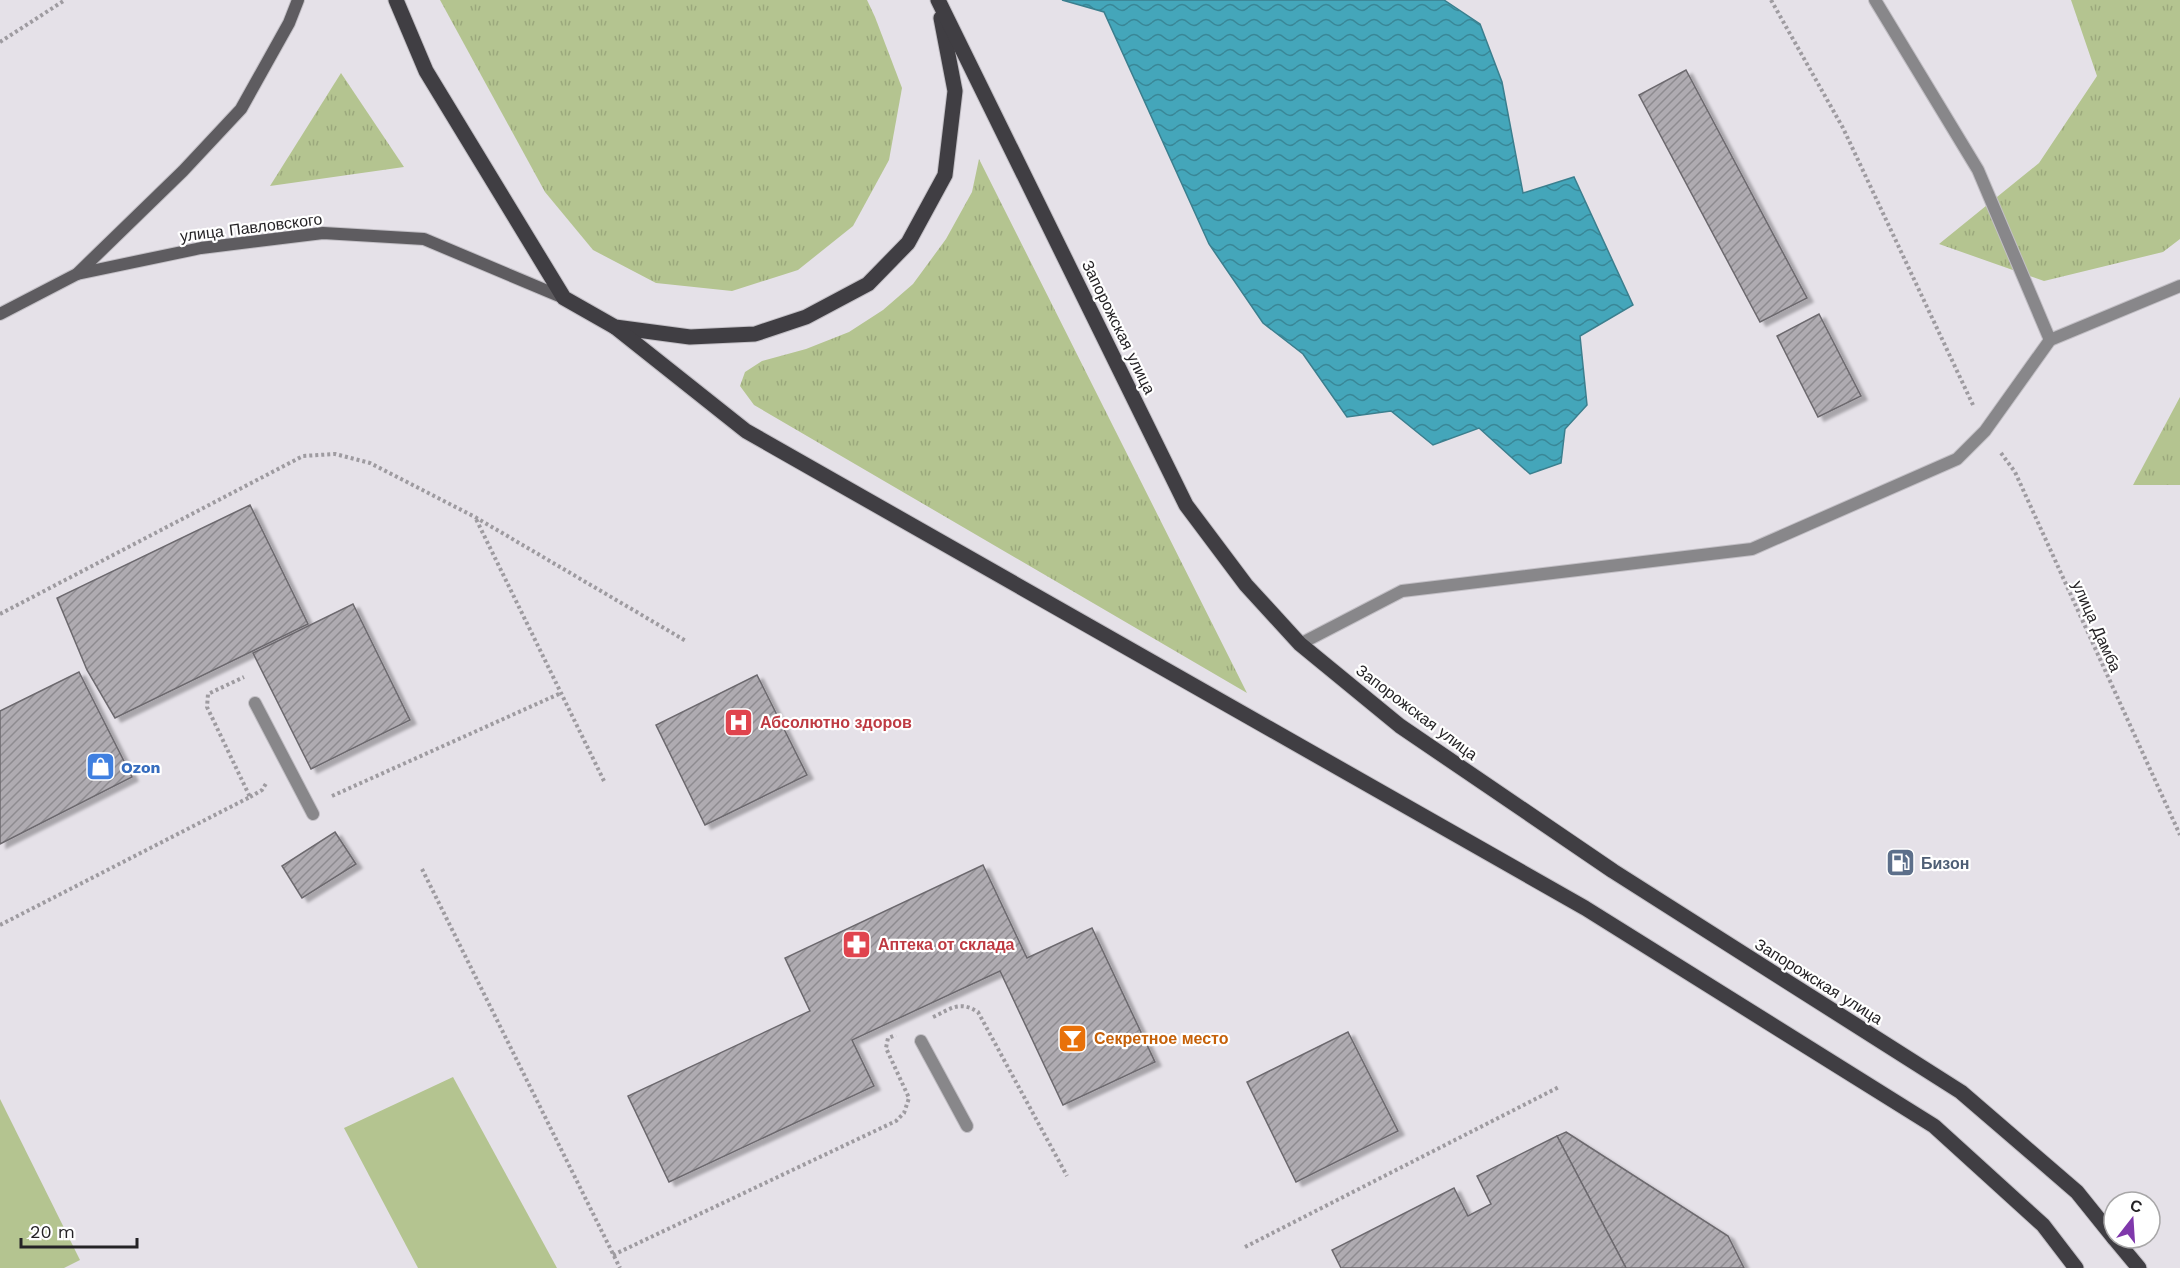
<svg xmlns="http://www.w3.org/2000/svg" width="2180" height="1268" viewBox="0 0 2180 1268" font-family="'Work Sans',sans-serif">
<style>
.grass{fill:url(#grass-tufts)}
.park{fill:#b4c490}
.water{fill:url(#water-waves);stroke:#3b7f8e;stroke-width:1.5}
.building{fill:url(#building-hatch);stroke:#6c696e;stroke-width:1.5;filter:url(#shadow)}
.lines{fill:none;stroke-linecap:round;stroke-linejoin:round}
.service-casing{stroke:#c2bfc5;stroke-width:14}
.secondary-casing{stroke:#c2bfc5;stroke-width:14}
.primary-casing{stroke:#c2bfc5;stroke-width:17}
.path{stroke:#9e9ba0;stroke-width:4;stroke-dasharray:3 3;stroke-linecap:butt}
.service{stroke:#88878a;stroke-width:12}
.secondary{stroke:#5e5c60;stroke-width:12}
.primary{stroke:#403e43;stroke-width:15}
.labels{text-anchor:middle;stroke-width:4.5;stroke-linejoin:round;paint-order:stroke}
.street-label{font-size:16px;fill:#252326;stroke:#fff}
.health-label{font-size:16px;font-weight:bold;fill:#be3a42;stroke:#fff;text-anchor:start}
.shop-label{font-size:16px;font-weight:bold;fill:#366cbe;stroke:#fff;text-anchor:start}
.service-label{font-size:16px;font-weight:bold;fill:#4e5e75;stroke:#fff;text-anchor:start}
.food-label{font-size:16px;font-weight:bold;fill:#c56008;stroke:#fff;text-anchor:start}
</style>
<defs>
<pattern id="grass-tufts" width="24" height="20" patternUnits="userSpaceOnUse" patternTransform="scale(1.5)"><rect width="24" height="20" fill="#b4c490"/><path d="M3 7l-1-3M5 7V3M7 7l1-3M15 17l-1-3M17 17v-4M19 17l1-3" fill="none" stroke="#9ba87c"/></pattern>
<pattern id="water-waves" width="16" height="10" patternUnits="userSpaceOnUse" patternTransform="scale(1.5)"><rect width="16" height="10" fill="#44a6ba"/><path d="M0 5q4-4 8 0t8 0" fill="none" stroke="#398797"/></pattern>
<pattern id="building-hatch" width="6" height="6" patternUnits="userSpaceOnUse" patternTransform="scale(1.5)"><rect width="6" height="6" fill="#afabb1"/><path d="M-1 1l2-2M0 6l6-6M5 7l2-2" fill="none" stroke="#8e8b90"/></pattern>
<filter id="shadow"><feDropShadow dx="6" dy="4" stdDeviation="1.5" flood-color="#0004"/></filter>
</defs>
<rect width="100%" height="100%" fill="#e5e1e8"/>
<g class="grass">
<polygon points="440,0 867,0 875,17 902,88 889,160 853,226 798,270 732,291 656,283 593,250 545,192"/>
<polygon points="2071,0 2180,0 2180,239 2163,252 2044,281 1939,244 2039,163 2097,76"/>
<polygon points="341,73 404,167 270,186"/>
<polygon points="979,159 1247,693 754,405 740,386 745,372 762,361 806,349 849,332 883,310 913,284 946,239 972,192"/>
<polygon points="2180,397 2180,485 2133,485"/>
</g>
<g class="park">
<polygon points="453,1077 557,1268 418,1268 344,1128"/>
<polygon points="0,1099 80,1260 64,1268 0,1268"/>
</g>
<polygon class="water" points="1062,0 1444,0 1480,24 1502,82 1523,193 1574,177 1633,305 1580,336 1587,405 1565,429 1561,463 1530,474 1479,428 1433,445 1391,411 1347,417 1303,354 1263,323 1209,244 1104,12"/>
<g class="building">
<polygon points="1686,70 1807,298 1760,322 1639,95"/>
<polygon points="1819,314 1861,396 1818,417 1777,336"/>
<polygon points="250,505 308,624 115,718 87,670 57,598"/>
<polygon points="353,604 410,720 311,769 253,653"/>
<polygon points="79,672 132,777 0,844 0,711"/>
<polygon points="757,675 807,775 705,825 656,725"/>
<polygon points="335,832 356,864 302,898 282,866"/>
<polygon points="983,865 1027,958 1092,928 1155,1062 1063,1105 1000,971 852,1040 874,1086 669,1182 628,1096 810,1011 785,958"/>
<polygon points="1348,1032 1398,1131 1296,1182 1247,1082"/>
<polygon points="1566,1132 1728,1236 1744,1268 1626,1268 1557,1136"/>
<polygon points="1557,1136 1626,1268 1341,1268 1332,1250 1454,1188 1468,1216 1491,1204 1477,1176"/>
</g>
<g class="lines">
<defs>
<g id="service">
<polyline points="1875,0 1978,170 2050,340"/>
<polyline points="1300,644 1402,591 1752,549 1957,459 1985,431 2050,340 2180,286"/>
<polyline points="255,703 313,814"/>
<polyline points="921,1041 967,1126"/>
</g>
<g id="secondary">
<polyline points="77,274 201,248 323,233 424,239 564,298"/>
<polyline points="0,314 77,274 183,171 241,109 289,23 298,0"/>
</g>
<g id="primary">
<polyline points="396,0 426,71 564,298 615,327 690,337 755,334 806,317 868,284 908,243 945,175 955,91 941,18"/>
<polyline points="938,0 1186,505 1246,585 1300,644 1400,726 1613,871 1961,1092 2077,1192 2114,1238"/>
<polyline points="615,327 746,431 1585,908 1934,1126 2043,1225 2076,1268"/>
<polyline points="2114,1238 2139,1268"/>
</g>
</defs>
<use href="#service" class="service-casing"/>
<use href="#secondary" class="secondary-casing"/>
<use href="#primary" class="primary-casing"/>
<g class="path">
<polyline points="1771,0 1843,128 1973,405"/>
<polyline points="0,42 65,0"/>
<polyline points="2001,453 2015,472 2180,835"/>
<polyline points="0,614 303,456 335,454 370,463 475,517"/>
<polyline points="604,781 475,517 686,641"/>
<polyline points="332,796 561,693"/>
<polyline points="250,797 262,790 267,782"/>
<polyline points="422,869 620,1268"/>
<polyline points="0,925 250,797 207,707 208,694 244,677"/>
<path d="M933 1017C951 1009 959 1000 978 1012L1067 1176"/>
<polyline points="1245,1247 1559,1087"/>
<polyline points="613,1255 896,1121 904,1113 909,1098 886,1048 888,1038 896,1035"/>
</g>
<use href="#service" class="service"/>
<use href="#secondary" class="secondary"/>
<use href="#primary" class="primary"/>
</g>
<defs>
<symbol id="hospital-square" viewBox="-11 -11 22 22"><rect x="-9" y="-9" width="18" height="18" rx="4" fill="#e0444e" stroke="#fff"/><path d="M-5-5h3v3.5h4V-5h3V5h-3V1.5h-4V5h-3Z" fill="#fff"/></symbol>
<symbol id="shop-square" viewBox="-11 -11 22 22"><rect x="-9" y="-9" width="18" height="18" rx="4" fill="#3f7fe0" stroke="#fff"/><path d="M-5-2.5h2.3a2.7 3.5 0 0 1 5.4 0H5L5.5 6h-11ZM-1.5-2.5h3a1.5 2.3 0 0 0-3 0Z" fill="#fff"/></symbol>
<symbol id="fuel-square" viewBox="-11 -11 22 22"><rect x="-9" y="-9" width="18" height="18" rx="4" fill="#5c6f8a" stroke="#fff"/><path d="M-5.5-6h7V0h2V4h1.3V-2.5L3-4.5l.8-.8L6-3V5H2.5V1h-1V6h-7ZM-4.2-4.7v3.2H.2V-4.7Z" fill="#fff"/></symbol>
<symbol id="pharmacy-square" viewBox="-11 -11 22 22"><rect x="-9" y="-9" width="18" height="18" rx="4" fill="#e0444e" stroke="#fff"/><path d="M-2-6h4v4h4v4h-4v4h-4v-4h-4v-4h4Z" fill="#fff"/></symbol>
<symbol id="bar-square" viewBox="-11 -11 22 22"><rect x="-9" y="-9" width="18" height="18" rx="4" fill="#e8710a" stroke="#fff"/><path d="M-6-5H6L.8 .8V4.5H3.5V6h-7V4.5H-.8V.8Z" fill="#fff"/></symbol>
</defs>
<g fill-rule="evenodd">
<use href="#hospital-square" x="722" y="706" width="33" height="33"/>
<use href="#shop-square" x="84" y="750" width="33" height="33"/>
<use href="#fuel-square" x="1884" y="846" width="33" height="33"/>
<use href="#pharmacy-square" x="840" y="928" width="33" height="33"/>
<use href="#bar-square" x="1056" y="1022" width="33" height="33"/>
</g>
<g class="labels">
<g class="street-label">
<text transform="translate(251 227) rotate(-7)" y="6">улица Павловского</text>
<text transform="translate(1119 327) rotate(64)" y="6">Запорожская улица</text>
<text transform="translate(2097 626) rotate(66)" y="6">улица Дамба</text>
<text transform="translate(1417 712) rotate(37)" y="6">Запорожская улица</text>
<text transform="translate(1819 981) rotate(32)" y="6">Запорожская улица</text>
</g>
<g class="health-label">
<text x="760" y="728">Абсолютно здоров</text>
<text x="878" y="950">Аптека от склада</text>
</g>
<g class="shop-label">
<text x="121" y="773">Ozon</text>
</g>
<g class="service-label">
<text x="1921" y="869">Бизон</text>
</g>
<g class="food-label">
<text x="1094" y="1044">Секретное место</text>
</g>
</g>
<g transform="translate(2132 1220) rotate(17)"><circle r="28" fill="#ffffff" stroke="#a8a7a8" stroke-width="1.5"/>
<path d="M0-4.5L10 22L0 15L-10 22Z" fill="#7f38ab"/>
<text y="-9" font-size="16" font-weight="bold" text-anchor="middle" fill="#252326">С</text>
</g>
<path d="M21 1238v9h116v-9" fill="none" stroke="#252326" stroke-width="3"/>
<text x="30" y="1238" font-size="18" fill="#252326" stroke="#ffffff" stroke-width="4.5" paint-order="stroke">20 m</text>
</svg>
